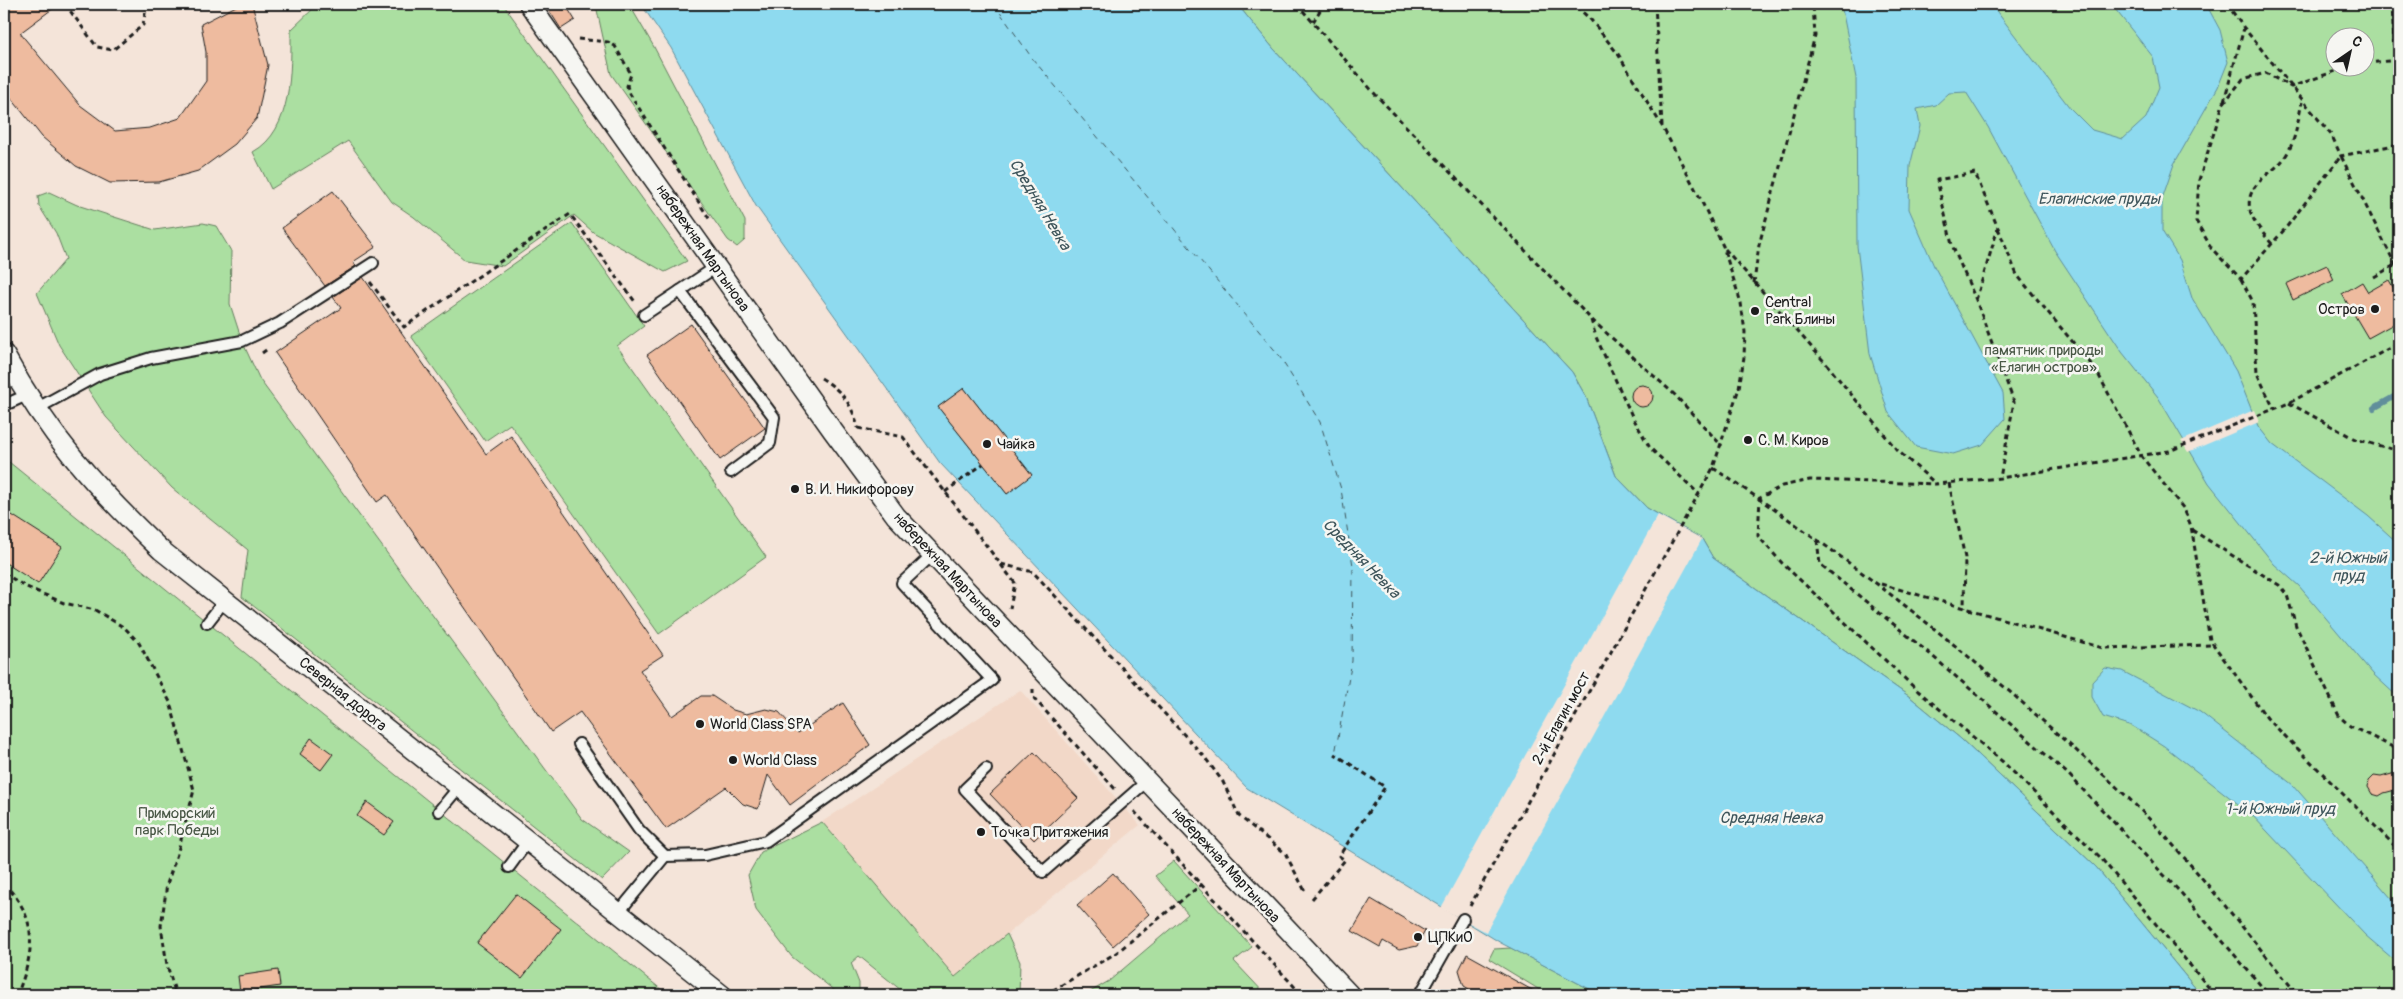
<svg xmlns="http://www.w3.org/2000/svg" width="2403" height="999" viewBox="0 0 2403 999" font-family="Pangolin,sans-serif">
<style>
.built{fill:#f2d8c8}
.green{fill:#abdfa1;stroke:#647e5e;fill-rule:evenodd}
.water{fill:#8edaef;stroke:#608e9b;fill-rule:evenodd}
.pier{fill:#f4e4d9}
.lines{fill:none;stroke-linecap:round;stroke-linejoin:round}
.stream{stroke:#608e9b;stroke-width:6}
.ferry{stroke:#3e555b;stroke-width:1;stroke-dasharray:6 5;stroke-linecap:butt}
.building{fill:#eebb9f;stroke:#1c1c1c}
.lane-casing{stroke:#1c1c1c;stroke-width:14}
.street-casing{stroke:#1c1c1c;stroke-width:22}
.path{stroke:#1c1c1c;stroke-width:3;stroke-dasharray:5 4;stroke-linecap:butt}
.lane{stroke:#f6f6f2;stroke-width:10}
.street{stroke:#f6f6f2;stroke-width:19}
.poi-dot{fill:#1c1c1c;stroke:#f6f6f2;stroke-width:2}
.labels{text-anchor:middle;stroke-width:5;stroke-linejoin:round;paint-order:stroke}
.street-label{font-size:15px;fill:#1c1c1c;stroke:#f6f6f2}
.poi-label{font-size:15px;fill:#1c1c1c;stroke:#f6f6f2;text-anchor:start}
.park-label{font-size:15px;fill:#475644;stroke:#f6f6f2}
.water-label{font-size:16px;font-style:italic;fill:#3e555b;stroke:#f6f6f2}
</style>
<rect width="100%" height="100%" fill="#f4e4d9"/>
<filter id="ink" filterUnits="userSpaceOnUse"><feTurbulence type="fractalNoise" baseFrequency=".02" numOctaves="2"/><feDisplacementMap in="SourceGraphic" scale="10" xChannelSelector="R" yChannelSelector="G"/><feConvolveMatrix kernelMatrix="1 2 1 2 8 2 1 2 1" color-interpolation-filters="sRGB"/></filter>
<g filter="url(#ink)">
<polygon class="built" points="1020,690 1140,825 955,977 822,822"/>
<g class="green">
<path d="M318 4H503L687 261 665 272 593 232 574 215 503 266 465 260 414 217 392 202 348 141 271 189 253 152C293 130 291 69 291 30Z"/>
<polygon points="590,4 629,4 654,47 745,221 745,240 737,247 728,240 611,74 597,10"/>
<path d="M1237 4H2399V995H2201L2096 867 1961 739 1910 697 1713 558 1702 539 1647 508 1616 476 1586 397 1572 372 1273 48ZM2336 38H2366V68H2336Z"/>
<polygon points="49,192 77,205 155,230 203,223 216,226 231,251 230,304 242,341 260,380 582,819 629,852 602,880 242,597 248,550 172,488 106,417 59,345 37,293 66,259 56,233 39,206 38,196"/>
<polygon points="572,223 644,326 617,346 766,557 659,634 510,424 485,441 411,336"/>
<polygon points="4,458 668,995 4,995"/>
<polygon points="822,822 955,977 1007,934 1020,962 1019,995 907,995 859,956 851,963 859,983 859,995 840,995 792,957 756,910 748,875 761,852"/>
<polygon points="1174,861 1252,947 1234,961 1266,995 1085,995 1109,981 1188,914 1155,876"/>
<polygon points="1511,948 1601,995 1548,995 1489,959 1494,949"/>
</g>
<g class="water">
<path d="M641 4H1237L1273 48 1572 372 1586 397 1616 476 1647 508 1702 539 1713 558 1910 697 1961 739 2096 867 2201 995H1601L1501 943 1247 788 940 463 756 206 671 48ZM964 388 1032 475 1007 494 938 407Z"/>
<polygon points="1841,4 1991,4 2070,108 2092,130 2123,139 2146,118 2159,87 2153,57 2111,4 2206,4 2220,30 2228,62 2218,87 2174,164 2162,199 2162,231 2180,260 2192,298 2236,371 2258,426 2272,444 2368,516 2399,544 2399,698 2373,674 2299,586 2274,564 2209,483 2158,397 2122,352 2055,251 1988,127 1966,92 1949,93 1936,105 1917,109 1920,126 1910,166 1909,209 1934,266 2003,393 2005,419 1982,445 1953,454 1916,447 1888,412 1870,354 1857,246 1856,78"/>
<polygon points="2105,668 2122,671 2200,712 2293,785 2399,907 2399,964 2365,935 2251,814 2164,746 2132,726 2103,717 2092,697 2092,682"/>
</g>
<g class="pier">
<polygon points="2254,410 2259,422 2188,452 2181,441"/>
<polygon points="1658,515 1702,539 1486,932 1441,908"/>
</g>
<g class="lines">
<polyline class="stream" points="2374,408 2399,394"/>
<polyline class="ferry" points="994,4 1032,58 1278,354 1320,422 1341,489 1353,566 1352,661 1335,754"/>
</g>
<g class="building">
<polygon points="4,4 59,4 20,33 80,105 115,131 150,128 180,118 206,81 206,52 201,24 240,4 252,4 268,65 257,118 235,144 198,171 159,182 110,183 76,166 42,137 4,89"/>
<polygon points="545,4 565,4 575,20 561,29"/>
<polygon points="333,191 376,247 353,262 356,266 325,286 282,228"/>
<polygon points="2327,265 2334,280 2293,300 2286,284"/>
<polygon points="363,277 486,454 511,436 663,655 640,670 672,716 701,696 712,696 733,710 746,714 766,709 779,712 798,733 843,703 870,745 790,805 768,775 758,809 743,804 726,787 666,829 580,712 551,732 387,495 377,502 275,353 341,308 333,297"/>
<polygon points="2389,280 2399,298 2399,321 2368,338 2342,294 2362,282 2368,292"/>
<polygon points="691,324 765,428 720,460 647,355"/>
<circle cx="1642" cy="396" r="11"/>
<polygon points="964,388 1032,475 1007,494 938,407"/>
<polygon points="4,510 62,547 38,584 4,562"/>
<polygon points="311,738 333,754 321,770 300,754"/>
<polygon points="1034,752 1078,798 1034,840 990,794"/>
<polygon points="2399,772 2399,789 2384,793 2379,796 2372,794 2368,787 2369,781 2374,776 2381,777"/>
<polygon points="367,802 394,822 384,835 357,816"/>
<polygon points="1113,873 1149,914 1113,946 1077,905"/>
<polygon points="516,894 561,929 522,978 477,943"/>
<polygon points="1371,899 1425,931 1417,946 1399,950 1383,941 1380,947 1352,931"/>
<polygon points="1467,954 1541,995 1479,995 1464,986 1459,970"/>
<polygon points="278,970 280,986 240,992 238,976"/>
</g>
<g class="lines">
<defs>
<g id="lane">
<polyline points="680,291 774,417 770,443 731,472"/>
<polyline points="644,315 716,267"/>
<polyline points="4,402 9,403 27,395"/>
<polyline points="36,409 100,374 151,358 242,341 280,323 373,263"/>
<polyline points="207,623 225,600"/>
<polyline points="579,744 639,830 665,856 705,855 766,841 992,680 902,583 932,555"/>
<polyline points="986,769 965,789 1043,872 1147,781"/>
<polyline points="439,811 459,787"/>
<polyline points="509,867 528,841"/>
<polyline points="618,913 665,856"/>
<polyline points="1420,995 1463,919"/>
</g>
<g id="street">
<polyline points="529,4 833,431 896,516 1350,995"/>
<path d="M4 354C48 435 95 487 161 550L722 995"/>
</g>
</defs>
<use href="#lane" class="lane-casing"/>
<use href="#street" class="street-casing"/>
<g class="path">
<polyline points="65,4 97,47 113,50 143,25 146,8 143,4"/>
<polyline points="1297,4 1375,94 1591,319 1675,395 1722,446"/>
<polyline points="1655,4 1662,125"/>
<polyline points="2227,4 2244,28 2332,136 2341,156 2399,144"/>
<polyline points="2392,4 2394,44 2399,74"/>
<polyline points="1313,22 1324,4"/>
<polyline points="578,39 608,42 615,46 631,74 627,86 630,94 710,220"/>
<polyline points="2366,63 2399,60"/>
<polyline points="2344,68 2291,87 2266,73 2243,79 2223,104 2199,180 2196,221 2212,249 2241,279 2285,229 2341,156 2399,272"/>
<polyline points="2224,101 2244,28"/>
<polyline points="1998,228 2017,275 2096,370 2142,457 2184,509 2191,526 2210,640 2267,718 2399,850"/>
<path d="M2272 244C2254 223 2236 202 2263 178 2271 171 2279 166 2285 157 2296 141 2298 120 2302 102"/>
<polyline points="1725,249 1828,366 1897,450 1936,484"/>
<polyline points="2374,277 2395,265"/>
<polyline points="2241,279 2253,302 2257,373 2274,409"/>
<polyline points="370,282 404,327 570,214 636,303"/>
<polyline points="1754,283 1759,245 1815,36 1813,4"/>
<polyline points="1976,300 1998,228 1975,173 1937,180 1952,245 1976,300 2014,402 2000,478"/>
<polyline points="1591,320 1596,337 1632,416 1650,448 1698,493"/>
<polyline points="262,353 269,348"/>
<path d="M821 378C842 391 852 404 858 428"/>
<polyline points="2289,403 2355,439 2399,451"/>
<polyline points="858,428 903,437 1015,583 1010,608"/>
<path d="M1713 468C1833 547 1947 634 2053 730 2088 761 2123 791 2155 825 2205 879 2251 938 2298 995"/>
<polyline points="1949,483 1965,558 1964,608"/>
<polyline points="945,492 983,464"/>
<polyline points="2192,530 2279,585 2287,595 2296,626 2339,716 2350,726 2399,750"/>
<polyline points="1817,540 1820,564 1930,654 2068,774 2182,894 2269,995"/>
<polyline points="1001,564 1033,572 1203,755 1223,782 1239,816 1285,853 1305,891"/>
<polyline points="4,573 24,586 64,603 95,610 125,628 139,643 170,702 194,790 178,851 167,884 161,926 167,965 176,995"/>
<polyline points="1881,584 2103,648 2213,645"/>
<polyline points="1033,689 1033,697 1115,789"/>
<polyline points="1134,811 1302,995"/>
<path d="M4 884C40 919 34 953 17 995"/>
<polyline points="1312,899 1345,860 1339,856 1385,787 1335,754"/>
<polyline points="1470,906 1713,468 1739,388 1744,357 1745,332 1741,303 1723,246 1699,196 1662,126 1618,54 1591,20 1574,4"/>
<polyline points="1045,995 1116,953 1202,884"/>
<polyline points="2215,995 2100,857 2003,762 1918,691 1782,563 1758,536 1760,498 1782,486 1810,480 1936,484 2000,478 2169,451 2289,403 2399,343"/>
</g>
<use href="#lane" class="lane"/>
<use href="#street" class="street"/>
</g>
</g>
<g class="poi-dot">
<circle cx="2375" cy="309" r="5"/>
<circle cx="1755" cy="311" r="5"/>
<circle cx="1748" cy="440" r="5"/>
<circle cx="987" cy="444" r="5"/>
<circle cx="795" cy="489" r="5"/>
<circle cx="700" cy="724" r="5"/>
<circle cx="733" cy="760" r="5"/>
<circle cx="981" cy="832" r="5"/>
<circle cx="1418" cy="937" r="5"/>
</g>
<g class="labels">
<g class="street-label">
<text transform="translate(703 248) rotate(55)" y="5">набережная Мартынова</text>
<text transform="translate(948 570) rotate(47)" y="5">набережная Мартынова</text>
<text transform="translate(343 694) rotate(39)" y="5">Северная дорога</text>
<text transform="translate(1561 718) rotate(-61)" y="5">2-й Елагин мост</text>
<text transform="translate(1226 865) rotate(47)" y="5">набережная Мартынова</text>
</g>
<g class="poi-label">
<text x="1765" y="307">Central<tspan x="1765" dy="17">Park Блины</tspan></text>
<text x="2365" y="314" text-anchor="end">Остров</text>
<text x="1758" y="445">С. М. Киров</text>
<text x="997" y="449">Чайка</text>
<text x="805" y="494">В. И. Никифорову</text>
<text x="710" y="729">World Class SPA</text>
<text x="743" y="765">World Class</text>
<text x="991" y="837">Точка Притяжения</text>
<text x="1428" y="942">ЦПКиО</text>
</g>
<g class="park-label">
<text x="2044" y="355">памятник природы<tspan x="2044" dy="17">«Елагин остров»</tspan></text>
<text x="177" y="818">Приморский<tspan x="177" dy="17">парк Победы</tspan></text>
</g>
<g class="water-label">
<text x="2099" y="204">Елагинские пруды</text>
<text transform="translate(1041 204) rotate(59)" y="6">Средняя Невка</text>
<text x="2348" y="563">2-й Южный<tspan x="2348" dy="18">пруд</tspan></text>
<text transform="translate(1362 558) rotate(46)" y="6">Средняя Невка</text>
<text x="2280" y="814">1-й Южный пруд</text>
<text x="1771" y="823">Средняя Невка</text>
</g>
</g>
<rect width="2403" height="999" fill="none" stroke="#f6f6f2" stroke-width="20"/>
<rect x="10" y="10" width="2383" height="979" fill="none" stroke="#1c1c1c" stroke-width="2" filter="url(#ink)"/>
<g transform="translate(2350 52) rotate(34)"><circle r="24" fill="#f6f6f2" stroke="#9f9f9c"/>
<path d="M0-4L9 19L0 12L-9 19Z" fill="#1c1c1c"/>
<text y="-8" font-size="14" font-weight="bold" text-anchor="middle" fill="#1c1c1c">С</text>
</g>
</svg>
